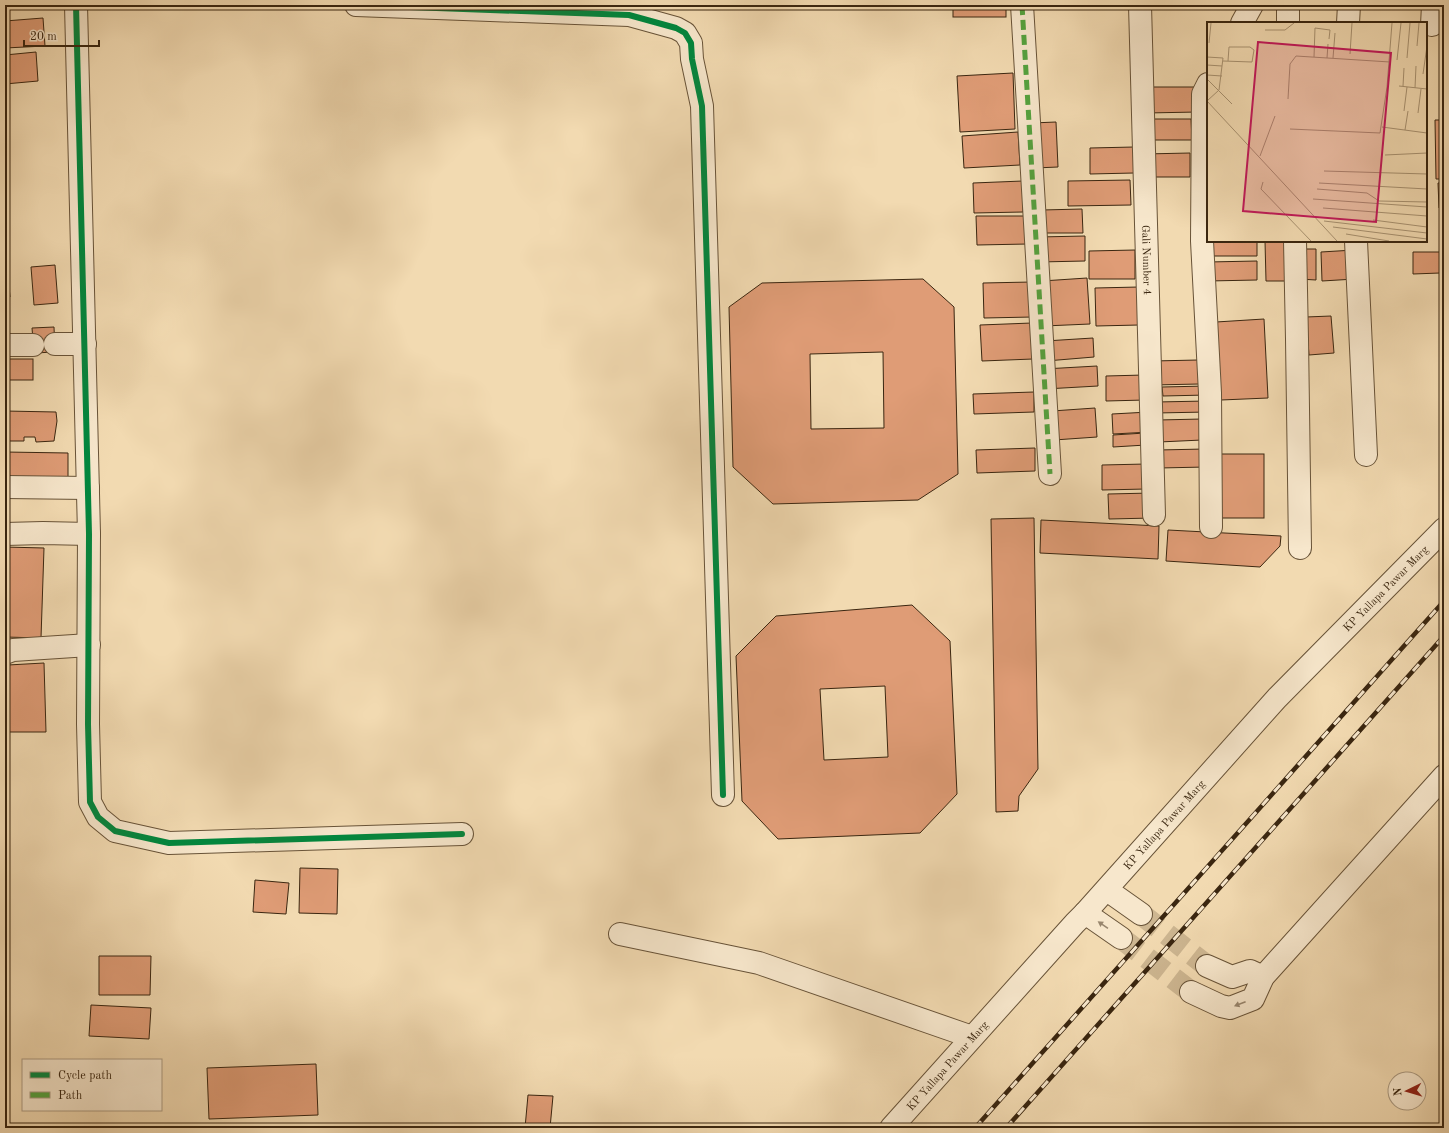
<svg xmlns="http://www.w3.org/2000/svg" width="1449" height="1133" viewBox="0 0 1449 1133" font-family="'Old Standard TT',serif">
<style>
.building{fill:#df9c76;stroke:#3a2610;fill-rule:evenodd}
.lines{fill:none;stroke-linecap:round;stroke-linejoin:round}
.minor-tunnel{stroke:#cdb691;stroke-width:22;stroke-dasharray:22 11;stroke-linecap:butt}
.minor-casing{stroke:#685338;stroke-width:24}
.tertiary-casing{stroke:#685338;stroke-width:24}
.minor{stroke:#f7e7cc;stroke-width:22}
.tertiary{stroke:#f7e7cc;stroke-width:22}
.rail-casing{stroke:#3a2610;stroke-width:4.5}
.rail{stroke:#f7e7cc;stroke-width:3;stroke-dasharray:9;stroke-linecap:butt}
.quiet{stroke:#54a33f;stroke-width:5;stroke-dasharray:10 5;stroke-linecap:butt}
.cycleway-casing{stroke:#f7e7cc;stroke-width:8}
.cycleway{stroke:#00873e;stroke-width:6}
.oneway{fill:#98866e}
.labels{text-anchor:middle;stroke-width:3.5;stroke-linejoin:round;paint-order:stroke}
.street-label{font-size:11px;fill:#3a2610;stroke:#f7e7cc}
.inset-road{fill:none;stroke:#a89271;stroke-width:1}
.view{fill:#c2185b;fill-opacity:0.15;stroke:#c2185b;stroke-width:2}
.inset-edge{fill:none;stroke:#3a2610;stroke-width:2}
</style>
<rect width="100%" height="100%" fill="#f2dab1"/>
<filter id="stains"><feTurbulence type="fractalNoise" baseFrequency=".005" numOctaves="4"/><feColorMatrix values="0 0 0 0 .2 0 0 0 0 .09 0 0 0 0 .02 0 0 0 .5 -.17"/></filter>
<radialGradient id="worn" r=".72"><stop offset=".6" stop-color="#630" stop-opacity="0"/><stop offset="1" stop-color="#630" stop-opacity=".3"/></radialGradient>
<g class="building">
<polygon points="883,5 942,5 942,7 883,9"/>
<rect x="953" y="5" width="53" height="12"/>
<polygon points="43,18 45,46 5,48 5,21"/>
<polygon points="36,52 38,81 5,84 5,55"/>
<polygon points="1013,73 1015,129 960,132 957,76"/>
<polygon points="1146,87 1198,87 1198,112 1146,113"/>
<polygon points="1144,119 1191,119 1192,140 1144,140"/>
<polygon points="1435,120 1444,120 1444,179 1436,179"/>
<polygon points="1056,122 1058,167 1035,168 1032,123"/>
<polygon points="1018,132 1020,165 964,168 962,136"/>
<polygon points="1134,147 1134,173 1090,174 1090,148"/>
<polygon points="1190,153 1190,177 1145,177 1144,154"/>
<polygon points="1130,180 1131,205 1068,206 1068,181"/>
<polygon points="1023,181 1023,212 974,213 973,183"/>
<polygon points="1438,183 1444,183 1444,208 1439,208"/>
<polygon points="1082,209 1083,233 1043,233 1042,210"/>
<polygon points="976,216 1027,216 1028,244 977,245"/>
<polygon points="1085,236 1085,261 1039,262 1038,237"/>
<polygon points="1208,241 1257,241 1257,256 1205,256"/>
<polygon points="1265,241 1287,241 1288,281 1266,281"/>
<polygon points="1299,249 1316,249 1316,280 1299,279"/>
<polygon points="1135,250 1135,279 1089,279 1089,251"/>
<polygon points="1354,250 1355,279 1322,281 1321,252"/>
<polygon points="1413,252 1440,252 1440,273 1413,274"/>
<polygon points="5,255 6,255 10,297 5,297"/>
<polygon points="1257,261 1257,280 1208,281 1208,262"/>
<polygon points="55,265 58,303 34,305 31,267"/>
<polygon points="1087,278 1090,324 1044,326 1042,281"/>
<path d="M923 279 954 307 958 474 918 500 773 504 733 467 729 307 762 283ZM883 352 884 428 811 429 810 354Z"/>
<polygon points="1032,282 1033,317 984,318 983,283"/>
<polygon points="1139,287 1139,325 1096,326 1095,288"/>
<polygon points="1331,316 1334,353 1309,355 1306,317"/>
<polygon points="1264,319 1268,398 1221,400 1216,322"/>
<polygon points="1032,323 1033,359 982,361 980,325"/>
<polygon points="54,327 55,352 34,353 32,328"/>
<polygon points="1093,338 1094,357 1046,361 1045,341"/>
<rect x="5" y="359" width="28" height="21"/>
<polygon points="1198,360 1199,384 1153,385 1153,361"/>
<polygon points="1097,366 1098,386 1045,389 1044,369"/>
<polygon points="1144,375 1145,400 1106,401 1106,376"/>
<polygon points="1207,386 1207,395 1163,396 1162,387"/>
<polygon points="1034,392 1034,412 974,414 973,394"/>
<polygon points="1207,401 1207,412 1156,413 1156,402"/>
<polygon points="1095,408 1097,437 1054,440 1052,411"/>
<polygon points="5,411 56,412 57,421 54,441 36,442 35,437 24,437 24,441 6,441 6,436 5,436"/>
<polygon points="1149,412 1150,432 1113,434 1112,414"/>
<polygon points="1202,419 1202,440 1159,442 1158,420"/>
<polygon points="1145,433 1146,445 1113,447 1113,435"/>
<polygon points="1035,448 1035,471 977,473 976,450"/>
<polygon points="1205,449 1206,467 1159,468 1158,450"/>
<polygon points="5,452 68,453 68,482 5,481"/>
<rect x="1220" y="454" width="44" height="64"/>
<polygon points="1146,464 1146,489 1102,490 1102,465"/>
<polygon points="1152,493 1153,518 1109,519 1108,494"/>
<polygon points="1034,518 1038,769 1019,796 1018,811 996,812 991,519"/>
<polygon points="1041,520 1159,526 1158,559 1040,553"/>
<polygon points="1168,530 1281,536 1280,546 1260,567 1166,561"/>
<polygon points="5,547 44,548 41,638 5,637"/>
<path d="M912 605 950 641 957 794 920 833 778 839 742 801 736 656 776 616ZM885 686 888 757 824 760 820 689Z"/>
<polygon points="44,663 46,732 5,732 8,665"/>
<polygon points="300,868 338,869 337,914 299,913"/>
<polygon points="255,880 289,883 286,914 253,912"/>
<polygon points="99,956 151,956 150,995 99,995"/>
<polygon points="91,1005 151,1008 149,1039 89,1036"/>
<polygon points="316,1064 318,1115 209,1119 207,1068"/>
<polygon points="528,1095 553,1096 550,1128 525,1128"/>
</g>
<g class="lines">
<g class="minor-tunnel">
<polyline points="1141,914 1207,966"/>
<polyline points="1121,938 1191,992"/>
</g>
<defs>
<g id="minor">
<polyline points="76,5 89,534 88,724 90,802 98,817 115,831 169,843 462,834"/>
<polyline points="356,5 629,15 676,28 685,33 691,43 692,59 702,106 723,795"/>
<polyline points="1022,5 1050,474"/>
<path id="s1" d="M1140 5 1154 515"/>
<polyline points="1288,5 1288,23"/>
<polyline points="1242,23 1252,5"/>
<polyline points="1348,23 1349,5"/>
<polyline points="1432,25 1433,5"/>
<polyline points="1208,84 1203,94 1202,241 1210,393 1211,527"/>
<polyline points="1295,241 1297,339 1300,548"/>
<polyline points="1356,241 1366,455"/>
<polyline points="55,344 85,344"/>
<polyline points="5,345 33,345"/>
<polyline points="5,487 88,488"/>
<polyline points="5,534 43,533 89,534"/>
<polyline points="5,653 13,650 89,645"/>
<polyline points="1107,890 1141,914"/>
<polyline points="1085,913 1121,938"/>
<polyline points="620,934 759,963 972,1037"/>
<polyline points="1207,966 1232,977 1250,971 1263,977"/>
<polyline points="1191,992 1221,1006 1230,1008 1253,999 1263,977 1444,776"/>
</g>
<g id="tertiary">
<path id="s2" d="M891 1128 1075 923 1085 913 1277 698 1444 529"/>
</g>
</defs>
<use href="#minor" class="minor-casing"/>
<use href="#tertiary" class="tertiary-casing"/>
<use href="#minor" class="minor"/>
<use href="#tertiary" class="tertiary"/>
<defs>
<g id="rail">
<polyline points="975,1128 1444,601"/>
<polyline points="1006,1128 1444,636"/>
</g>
</defs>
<use href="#rail" class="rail-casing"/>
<use href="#rail" class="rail"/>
<polyline class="quiet" points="1022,5 1050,474"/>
<defs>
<g id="cycleway">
<polyline points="76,5 89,534 88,724 90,802 98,817 115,831 169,843 462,834"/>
<polyline points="356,5 629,15 676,28 685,33 691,43 692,59 702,106 723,795"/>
</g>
</defs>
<use href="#cycleway" class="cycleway-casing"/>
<use href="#cycleway" class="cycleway"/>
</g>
<defs><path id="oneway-solid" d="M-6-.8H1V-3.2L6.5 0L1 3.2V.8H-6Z"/></defs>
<g class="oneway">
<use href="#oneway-solid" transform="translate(1103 925) rotate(-146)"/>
<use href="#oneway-solid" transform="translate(1240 1004) rotate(159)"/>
</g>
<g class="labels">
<g class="street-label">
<text dy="4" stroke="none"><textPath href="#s1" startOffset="255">Gali Number 4</textPath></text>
<text dy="4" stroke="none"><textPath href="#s2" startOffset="732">KP Yallapa Pawar Marg</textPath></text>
<text dy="4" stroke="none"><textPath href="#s2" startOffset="408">KP Yallapa Pawar Marg</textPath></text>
<text dy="4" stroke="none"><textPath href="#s2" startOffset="84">KP Yallapa Pawar Marg</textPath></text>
</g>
</g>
<g transform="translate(1207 22)">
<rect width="220" height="220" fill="#f2dab1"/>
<path class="inset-road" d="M58 8H78L87 1M2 21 4 1M210 24 212 1M143 32 145 1M0 35 16 36 15 44 0 43M107 35 108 6 123 8 122 17M120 36 121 22M126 36 128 11M200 36 203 1M190 38 194 1M16 39 45 40 47 28 43 25H22L21 39M216 52 220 24M0 53 15 54M0 57 25 82M192 64 220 67M196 64 197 46M208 66 209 44M81 77 83 42 89 34 183 40M0 79 130 219M0 79 12 68 15 44M197 89 200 65M211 91 214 67M175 105 220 111M83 107 173 111 180 65 185 1M198 108 201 89M178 133 220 131M53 134 68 94M117 149 220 152M56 160 54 167 104 219M112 161 220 167M110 167 160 171 172 179 220 180M106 177 220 185M116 186 220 194M166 198 220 205M117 199 220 211M126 205 220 217M139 212 182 219"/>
<path class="view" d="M51 20 184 31 169 200 36 189Z"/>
<rect width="220" height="220" class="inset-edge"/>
</g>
<rect width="1449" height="1133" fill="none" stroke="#f2dab1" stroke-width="20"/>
<rect x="6" y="6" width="1437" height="1121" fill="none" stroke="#3a2610" stroke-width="2"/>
<rect x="10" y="10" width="1429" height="1113" fill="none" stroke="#3a2610"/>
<rect x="22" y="1059" width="140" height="52" fill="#f7e7cc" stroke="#ab9a81"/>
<rect x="30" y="1072" width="20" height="6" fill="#00873e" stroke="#ab9a81"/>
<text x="58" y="1079" font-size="12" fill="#3a2610">Cycle path</text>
<rect x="30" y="1092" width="20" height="6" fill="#54a33f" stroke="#ab9a81"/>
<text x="58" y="1099" font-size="12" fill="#3a2610">Path</text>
<g transform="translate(1407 1091) rotate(265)"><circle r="19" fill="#f7e7cc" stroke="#ab9a81"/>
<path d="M0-3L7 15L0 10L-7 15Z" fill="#8f2418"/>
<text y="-6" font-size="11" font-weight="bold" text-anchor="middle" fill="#3a2610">N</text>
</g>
<path d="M24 40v6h75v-6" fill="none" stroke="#3a2610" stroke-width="2"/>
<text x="30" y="40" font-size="12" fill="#3a2610" stroke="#f7e7cc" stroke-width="3" paint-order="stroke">20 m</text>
<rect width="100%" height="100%" filter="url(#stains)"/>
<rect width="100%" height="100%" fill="url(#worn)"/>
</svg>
